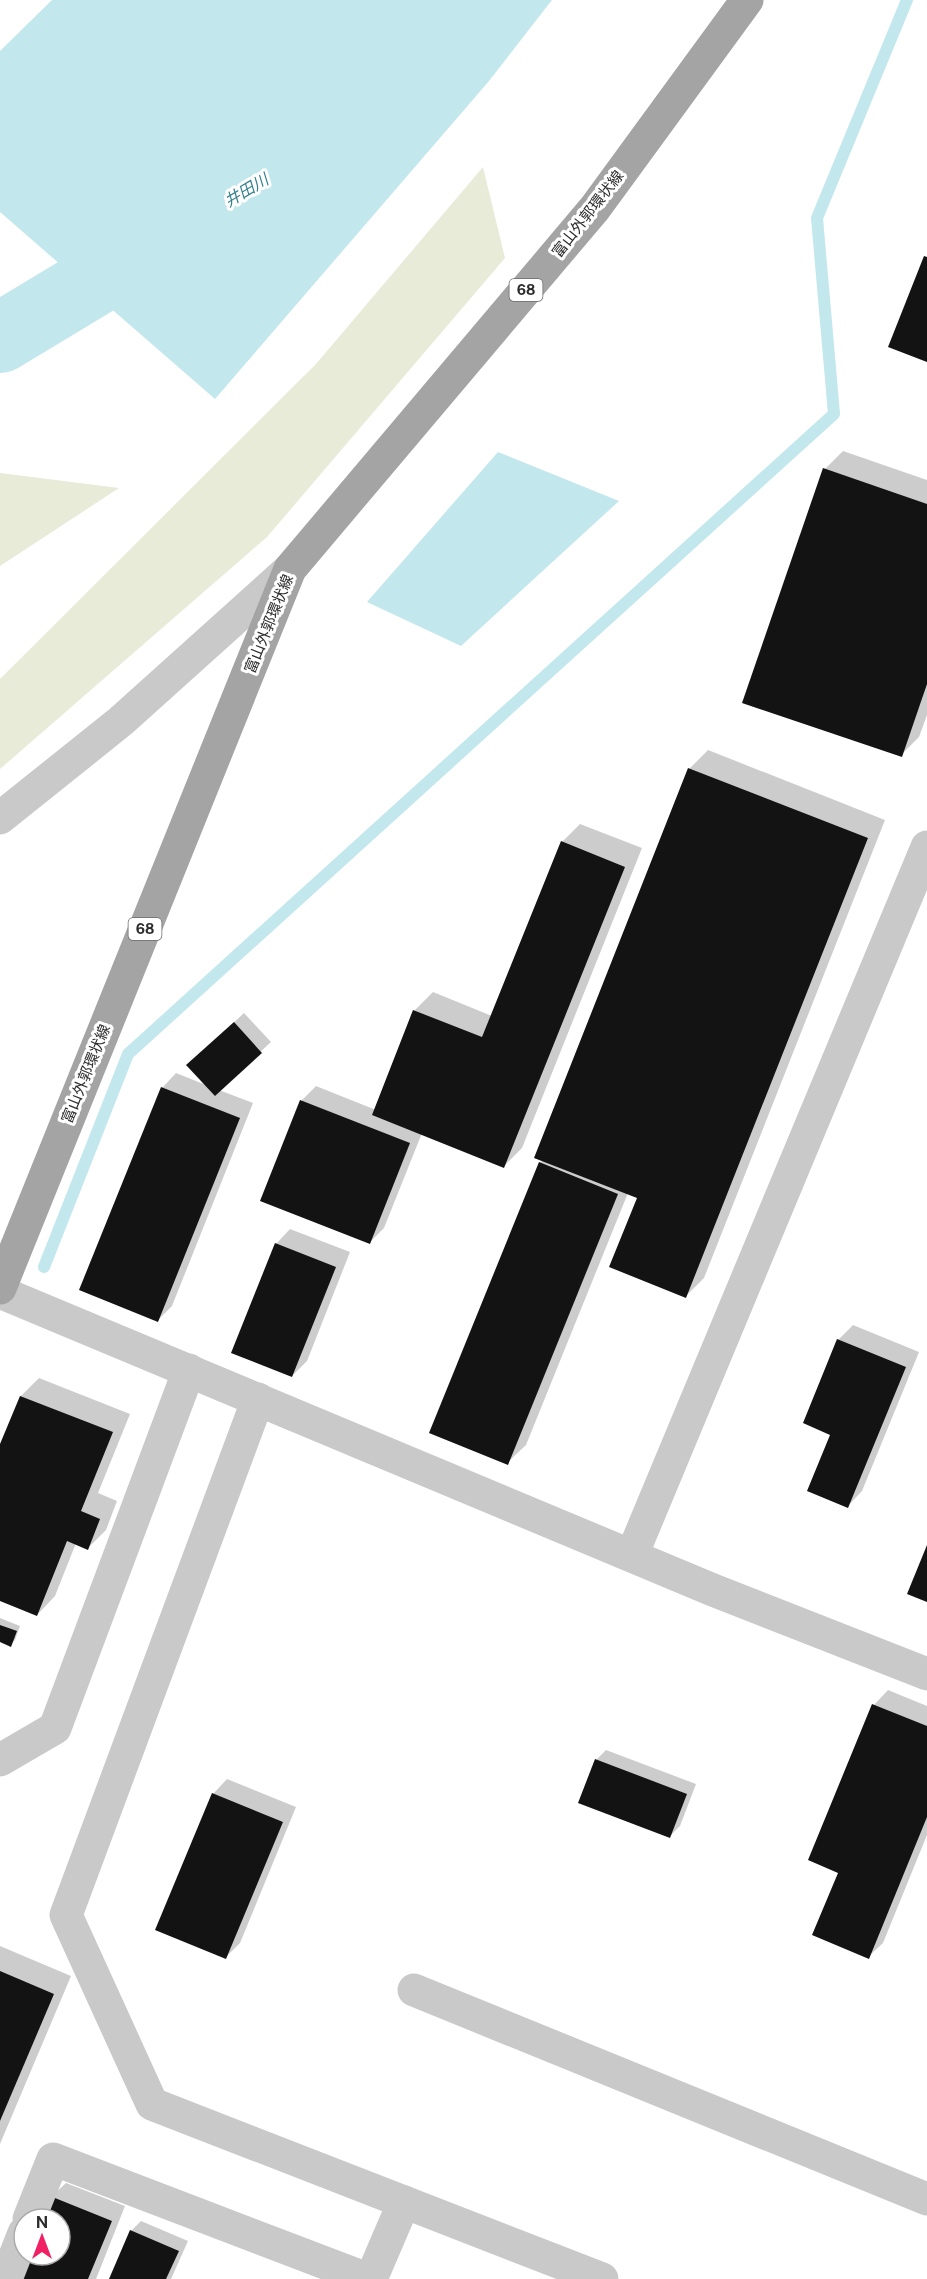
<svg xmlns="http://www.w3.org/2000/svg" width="927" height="2279" viewBox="0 0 927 2279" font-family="'Public Sans','Noto Sans JP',sans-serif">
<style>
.green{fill:#e7ebd8}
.water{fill:#c2e7ed}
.shadow{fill:#0003}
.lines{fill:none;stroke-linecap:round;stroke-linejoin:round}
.stream{stroke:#c2e7ed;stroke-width:12}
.river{stroke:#c2e7ed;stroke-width:70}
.building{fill:#131313}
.minor{stroke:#c9c9c9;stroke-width:33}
.major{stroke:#a4a4a4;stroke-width:33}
.labels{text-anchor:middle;stroke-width:6;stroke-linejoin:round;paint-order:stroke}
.shield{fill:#fff;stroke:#6b6b6b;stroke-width:1.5}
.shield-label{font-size:14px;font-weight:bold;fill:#2c2c2c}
.street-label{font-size:15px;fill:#2c2c2c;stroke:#fff}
.water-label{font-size:16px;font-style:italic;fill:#33808c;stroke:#fff}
</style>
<rect width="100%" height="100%" fill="#fff"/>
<g class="green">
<polygon points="483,167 505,258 267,537 0,769 0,679 316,364"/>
<polygon points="0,473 119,488 0,566"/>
</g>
<g class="water">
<polygon points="52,0 552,0 489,81 215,399 0,212 0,51"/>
<polygon points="498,452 619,501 461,646 367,602"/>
</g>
<g class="shadow">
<polygon points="843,451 927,480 927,715 919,737 901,755 825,469"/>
<polygon points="708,750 885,820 704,1278 686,1296 639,1197 628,1193 526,1445 507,1463 540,1163 543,1160 536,1157 690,768"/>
<polygon points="580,824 642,848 522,1148 504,1166 422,1133 384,1228 370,1242 262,1200 302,1100 316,1086 376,1110 415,1010 433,992 492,1016 562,842"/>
<polygon points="244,1013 271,1042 219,1090 253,1103 172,1306 158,1320 162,1088 176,1073 206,1085 198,1056"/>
<polygon points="290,1229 350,1252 307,1361 292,1376 276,1244"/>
<polygon points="853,1325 919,1352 862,1491 848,1506 832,1434 804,1423 839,1339"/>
<polygon points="39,1378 130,1414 98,1493 117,1501 106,1530 88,1548 76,1543 55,1596 37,1615 0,1600 0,1448 21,1396"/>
<polygon points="0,1618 20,1626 15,1640 10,1645 0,1641"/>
<polygon points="888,1690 927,1706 927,1835 883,1943 868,1957 840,1872 810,1860 874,1705"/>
<polygon points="606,1750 696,1784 680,1826 670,1836 596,1760"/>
<polygon points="227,1779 296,1807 240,1943 226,1957 213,1794"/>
<polygon points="0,1946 71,1976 0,2144"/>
<polygon points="66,2183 125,2206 96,2279 18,2279 60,2255 60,2219 51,2197"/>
<polygon points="141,2221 188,2241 171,2279 111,2279 131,2231"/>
</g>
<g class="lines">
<polyline class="stream" points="44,1267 128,1054 834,414 817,218 907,0"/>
<polyline class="river" points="0,338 169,236"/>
</g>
<g class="building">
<polygon points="924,256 927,257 927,362 888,347"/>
<polygon points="823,468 927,504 927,684 902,757 742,703"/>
<polygon points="688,768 868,838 686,1298 609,1267 637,1198 534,1158"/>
<polygon points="561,841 625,867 504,1168 372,1115 413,1010 482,1037"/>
<polygon points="234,1022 262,1053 215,1096 186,1065"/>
<polygon points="161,1087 240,1118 158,1322 79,1290"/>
<polygon points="300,1100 410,1143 370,1244 260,1201"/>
<polygon points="539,1162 618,1194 508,1465 429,1433"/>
<polygon points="275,1243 336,1267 292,1377 231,1353"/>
<polygon points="837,1339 906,1367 848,1508 807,1491 830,1435 803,1423"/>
<polygon points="20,1396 113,1432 81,1511 100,1519 88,1550 67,1541 37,1616 0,1601 0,1444"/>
<polygon points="927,1545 927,1602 907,1594"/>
<polygon points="0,1625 17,1631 11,1647 0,1642"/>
<polygon points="872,1704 927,1726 927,1817 869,1959 812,1935 838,1873 808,1860"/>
<polygon points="595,1759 687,1794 670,1838 578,1803"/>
<polygon points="212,1793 283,1822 226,1959 155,1930"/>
<polygon points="0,1971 54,1994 0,2121"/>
<polygon points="50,2196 112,2221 88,2279 16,2279 26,2255 60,2255 60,2219 41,2219"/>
<polygon points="130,2230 179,2251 166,2279 109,2279"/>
</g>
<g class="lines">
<g class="minor">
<polyline points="0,818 121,721 290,569"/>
<polyline points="0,1292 713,1590 927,1674"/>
<polyline points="258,1399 66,1915 152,2104 602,2279"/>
<polyline points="632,1555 927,847"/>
<polyline points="0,1760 55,1728 189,1370"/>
<polyline points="414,1990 927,2199"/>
<polyline points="29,2219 53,2159 367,2279"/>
<polyline points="6,2279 24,2233"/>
<polyline points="371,2279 404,2202"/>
</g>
<polyline class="major" points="0,1288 290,569 595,208 747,0"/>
</g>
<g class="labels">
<g class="shield">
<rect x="509.5" y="279" width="33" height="22" rx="4.5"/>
<rect x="128.5" y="918" width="33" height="22" rx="4.5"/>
</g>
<g class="shield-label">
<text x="526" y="295">68</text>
<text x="145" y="934">68</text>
</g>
<g class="street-label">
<text transform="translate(588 214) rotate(-52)" y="5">富山外郭環状線</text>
<text transform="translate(269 624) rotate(-68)" y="5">富山外郭環状線</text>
<text transform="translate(86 1074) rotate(-68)" y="5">富山外郭環状線</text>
</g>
<g class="water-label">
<text transform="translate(246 190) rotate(-31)" y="6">井田川</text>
</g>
</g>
<g transform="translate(42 2237)"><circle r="28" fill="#ffffff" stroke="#ababab" stroke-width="1.5"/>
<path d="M0-4.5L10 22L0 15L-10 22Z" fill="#f12064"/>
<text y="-9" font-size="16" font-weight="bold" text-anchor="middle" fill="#2c2c2c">N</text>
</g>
</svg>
